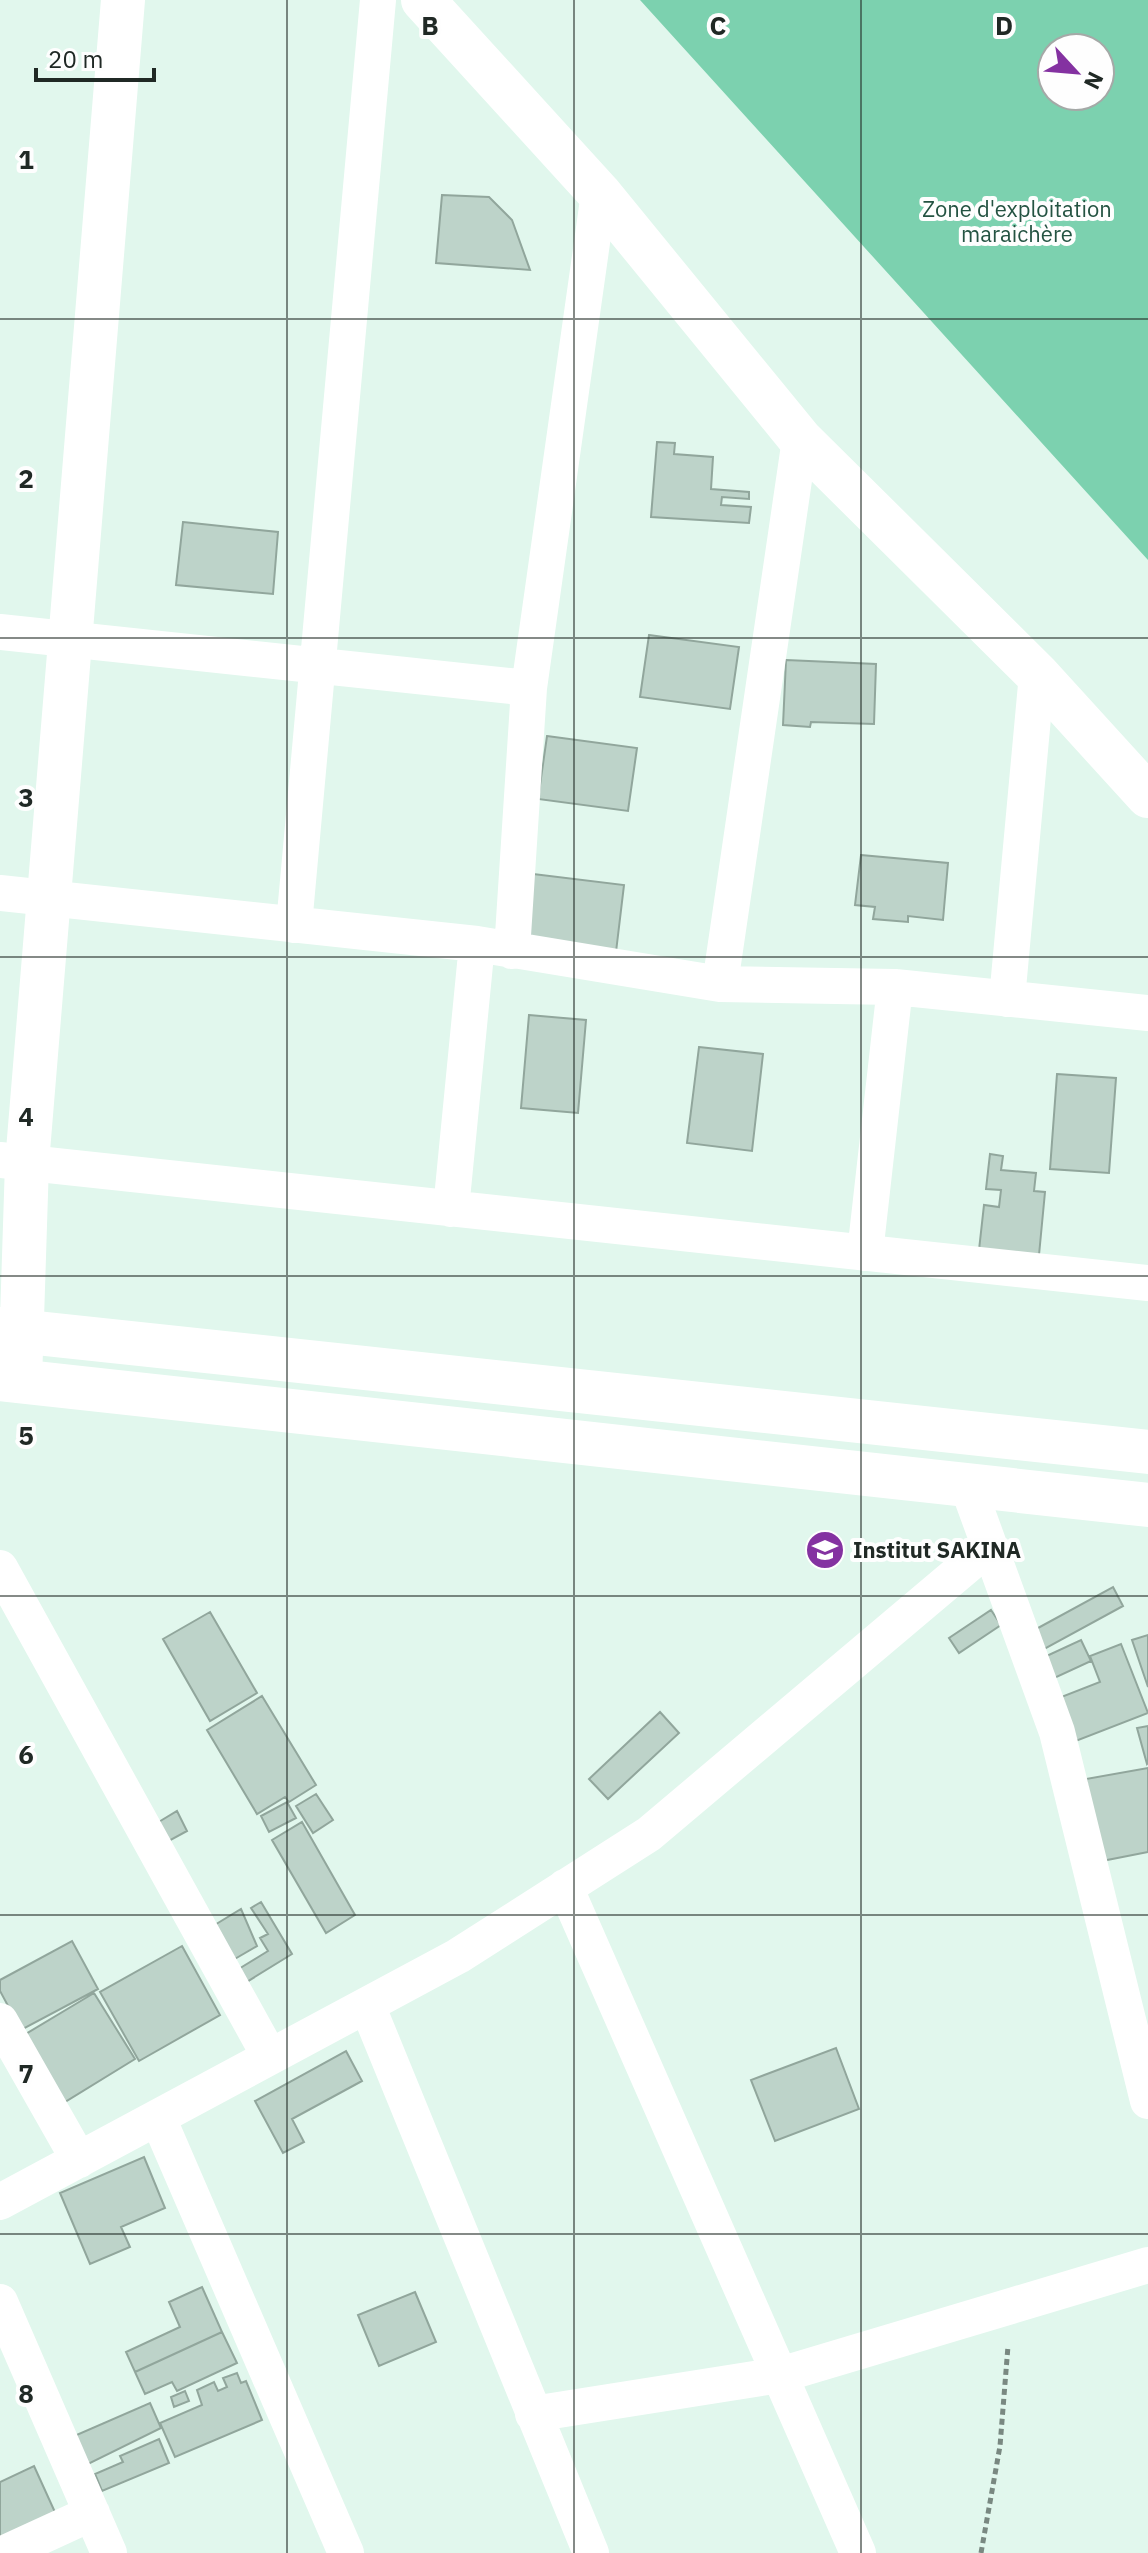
<svg xmlns="http://www.w3.org/2000/svg" width="1148" height="2553" font-family="'IBM Plex Sans',sans-serif">
<rect width="100%" height="100%" fill="#e1f7ed"/>
<!-- green -->
<path fill="#7cd1af" fill-rule="evenodd" d="M 640,0 L 1148,0 L 1148,560 ZM 1052,48 L 1100,48 L 1100,96 L 1052,96 Z"/>
<!-- building -->
<path fill="#bdd3c9" stroke="#91a69c" stroke-width="2" d="M 442,195 L 489,197 L 512,220 L 530,270 L 436,263 Z
M 657,442 L 675,443 L 674,454 L 713,457 L 711,489 L 749,492 L 749,499 L 722,497 L 721,505 L 751,507 L 749,523 L 651,517 Z
M 183,522 L 278,532 L 273,594 L 176,585 Z
M 649,635 L 739,647 L 730,709 L 640,697 Z
M 786,660 L 876,664 L 874,724 L 811,722 L 810,727 L 783,725 Z
M 547,736 L 637,748 L 628,811 L 538,799 Z
M 861,855 L 948,863 L 943,920 L 908,916 L 908,922 L 873,919 L 875,907 L 855,905 Z
M 525,873 L 624,885 L 616,952 L 517,940 Z
M 529,1015 L 586,1020 L 578,1113 L 521,1108 Z
M 699,1047 L 763,1054 L 752,1151 L 687,1143 Z
M 1057,1074 L 1116,1078 L 1109,1173 L 1050,1169 Z
M 990,1154 L 1003,1156 L 1001,1170 L 1036,1173 L 1034,1191 L 1045,1192 L 1039,1255 L 979,1250 L 984,1205 L 999,1207 L 1001,1190 L 986,1189 Z
M 1113,1587 L 1123,1606 L 1037,1653 L 1027,1634 Z
M 991,1610 L 1001,1625 L 959,1653 L 949,1638 Z
M 210,1612 L 257,1693 L 210,1721 L 163,1639 Z
M 1148,1635 L 1148,1687 L 1132,1640 Z
M 1081,1640 L 1091,1661 L 1050,1680 L 1040,1659 Z
M 1121,1644 L 1148,1713 L 1068,1744 L 1051,1701 L 1100,1682 L 1090,1656 Z
M 262,1696 L 316,1785 L 289,1802 L 285,1797 L 257,1814 L 207,1730 Z
M 660,1712 L 679,1733 L 608,1799 L 589,1779 Z
M 1148,1726 L 1148,1763 L 1147,1764 L 1137,1728 Z
M 1148,1768 L 1148,1852 L 1102,1861 L 1086,1779 Z
M 316,1794 L 333,1820 L 313,1833 L 296,1806 Z
M 287,1802 L 296,1818 L 269,1832 L 261,1816 Z
M 177,1811 L 187,1831 L 167,1842 L 157,1823 Z
M 302,1822 L 355,1915 L 326,1933 L 272,1840 Z
M 261,1902 L 292,1954 L 245,1983 L 237,1970 L 268,1951 L 260,1938 L 268,1934 L 251,1908 Z
M 241,1909 L 257,1946 L 233,1960 L 213,1926 Z
M 72,1941 L 98,1989 L 21,2030 L 0,1991 L 0,1980 Z
M 182,1946 L 220,2015 L 139,2061 L 100,1992 Z
M 94,1993 L 135,2059 L 60,2105 L 19,2038 Z
M 836,2048 L 859,2109 L 775,2141 L 751,2080 Z
M 346,2051 L 362,2081 L 292,2119 L 304,2142 L 283,2153 L 255,2101 Z
M 144,2157 L 165,2208 L 121,2227 L 130,2247 L 90,2264 L 60,2193 Z
M 202,2287 L 222,2332 L 135,2372 L 126,2352 L 180,2327 L 169,2302 Z
M 415,2292 L 436,2342 L 379,2366 L 358,2315 Z
M 222,2332 L 237,2363 L 177,2391 L 172,2382 L 145,2394 L 135,2372 Z
M 237,2373 L 241,2383 L 246,2381 L 262,2420 L 175,2457 L 160,2423 L 202,2405 L 197,2390 L 214,2382 L 218,2391 L 227,2387 L 223,2378 Z
M 185,2391 L 189,2401 L 174,2407 L 171,2397 Z
M 150,2403 L 161,2428 L 78,2469 L 65,2440 Z
M 159,2439 L 169,2463 L 102,2491 L 95,2474 L 123,2462 L 120,2456 Z
M 34,2466 L 59,2521 L 0,2548 L 0,2482 Z"/>
<g fill="none" stroke-linecap="round" stroke-linejoin="round">
<!-- path -->
<path stroke="#798881" stroke-width="5" stroke-dasharray="6 4" stroke-linecap="butt" d="M 981,2553 L 1000,2446 L 1008,2346"/>
<!-- street -->
<path stroke="#fff" stroke-width="36" d="M 0,632 L 529,688
M 0,893 L 477,944 L 720,984 L 895,987 L 1148,1013
M 294,925 L 378,0
M 512,951 L 529,688 L 599,193
M 720,984 L 800,439
M 1007,999 L 1037,674
M 0,1160 L 1148,1283
M 451,1209 L 477,944
M 865,1253 L 895,987
M 968,1487 L 1057,1732 L 1148,2101
M 0,1568 L 270,2057
M 565,1887 L 858,2553
M 367,2005 L 591,2553
M 0,2021 L 79,2160
M 158,2118 L 346,2553
M 0,2202 L 458,1956 L 649,1834 L 989,1547
M 0,2302 L 109,2553
M 533,2414 L 780,2375 L 1148,2265
M 5,2553 L 92,2513"/>
<!-- secondary -->
<path stroke="#fff" stroke-width="44" d="M 20,1381 L 27,1163 L 123,0"/>
<!-- primary -->
<path stroke="#fff" stroke-width="44" d="M 423,0 L 599,193 L 800,439 L 1037,674 L 1148,796
M 0,1329 L 1148,1452
M 0,1379 L 1148,1505"/>
</g>
<!-- grid -->
<path fill="none" stroke="#202925" stroke-width="2" stroke-opacity="0.55" d="M 287,0 L 287,2553M 574,0 L 574,2553M 861,0 L 861,2553M 0,319 L 1148,319M 0,638 L 1148,638M 0,957 L 1148,957M 0,1276 L 1148,1276M 0,1596 L 1148,1596M 0,1915 L 1148,1915M 0,2234 L 1148,2234"/>
<!-- icons -->
<defs>
<g id="school-disc" transform="scale(2)"><circle r="9.5" fill="#8432a1" stroke="#fefefe"/><path d="M0-5L7-2L0 1L-7-2ZM-4 1L0 2.5L4 1V4Q0 6-4 4Z" fill="#fff"/></g>
</defs>
<g fill-rule="evenodd">
<use href="#school-disc" x="825" y="1550"/>
</g>
<g text-anchor="middle" stroke-width="8" stroke-linejoin="round" paint-order="stroke">
<!-- park labels -->
<g font-size="22" fill="#245342" stroke="#fefefe">
<text x="1017" y="217">Zone d'exploitation<tspan x="1017" dy="25">maraichère</tspan></text>
</g>
<!-- poi labels -->
<g font-size="22" font-weight="bold" fill="#202925" stroke="#fefefe" text-anchor="start">
<text x="853" y="1558">Institut SAKINA</text>
</g>
</g>
<g font-size="26" text-anchor="middle" font-weight="bold" fill="#202925" stroke="#fefefe" stroke-width="8" stroke-linejoin="round" paint-order="stroke">
<text x="430" y="35">B</text>
<text x="718" y="35">C</text>
<text x="1004" y="35">D</text>
<text x="26" y="169">1</text>
<text x="26" y="488">2</text>
<text x="26" y="807">3</text>
<text x="26" y="1126">4</text>
<text x="26" y="1445">5</text>
<text x="26" y="1764">6</text>
<text x="26" y="2083">7</text>
<text x="26" y="2403">8</text>
</g>
<!-- north arrow -->
<g transform="translate(1076 72) rotate(116)"><circle r="38" fill="#fefefe" stroke="#a5a9a7" stroke-width="2"/>
<path d="M0-6L14 30L0 20L-14 30Z" fill="#8432a1"/>
<text y="-12" font-size="22" font-weight="bold" text-anchor="middle" fill="#202925">N</text>
</g>
<!-- scale -->
<path d="M36 68v12h118v-12" fill="none" stroke="#202925" stroke-width="4"/>
<text x="48" y="68" font-size="24" fill="#202925" stroke="#fefefe" stroke-width="6" paint-order="stroke">20 m</text>
</svg>
